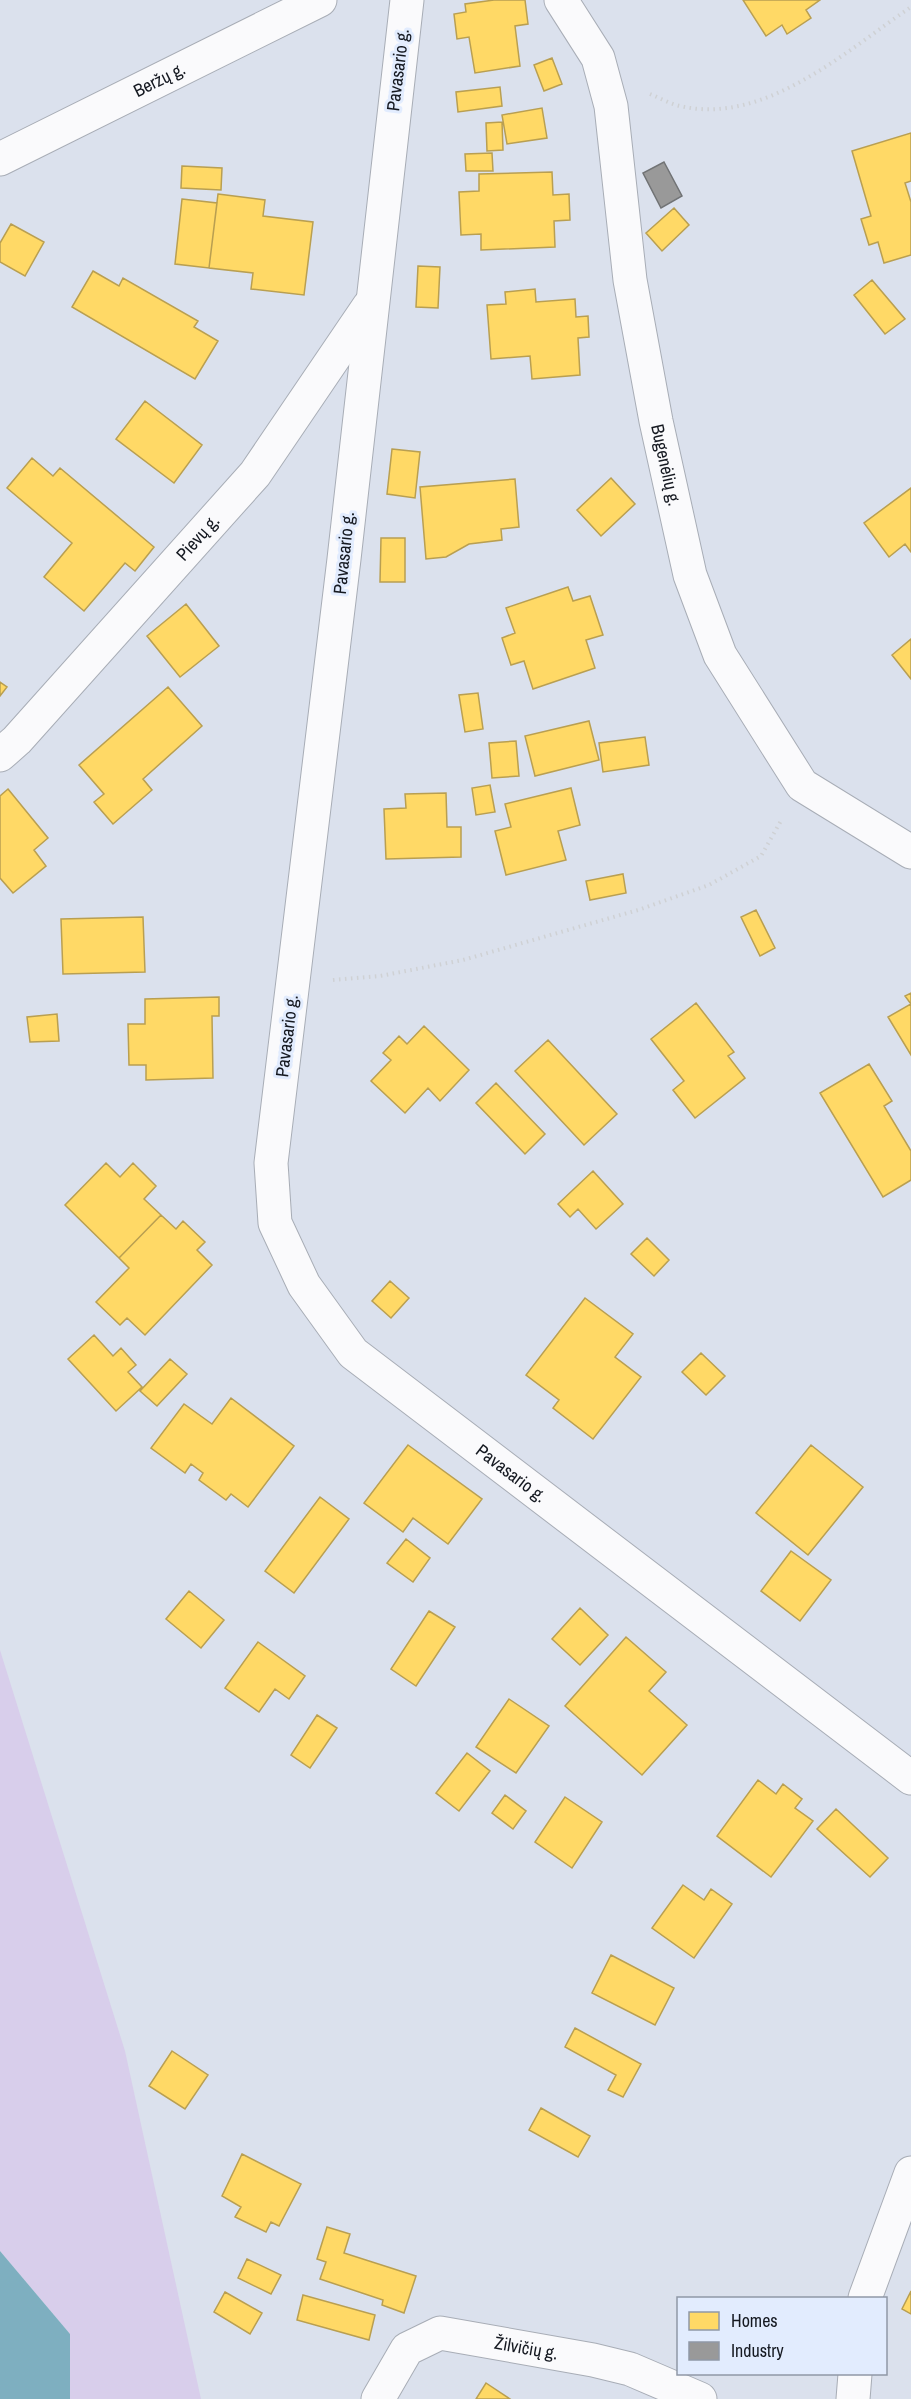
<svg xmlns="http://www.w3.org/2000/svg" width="911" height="2399" font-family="'Archivo Narrow',sans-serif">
<rect width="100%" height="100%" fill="#dbe1ed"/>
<!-- green -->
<path fill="#d8ceeb" d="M 0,1650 L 125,2051 L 201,2399 L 70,2399 L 70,2334 L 0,2251 Z"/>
<!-- water -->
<path fill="#7eafc0" d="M 0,2251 L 70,2334 L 70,2399 L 0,2399 Z"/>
<!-- homes -->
<path fill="#ffd966" stroke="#b99f51" stroke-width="1.5" d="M 494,0 L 525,0 L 528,24 L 515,26 L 520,66 L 475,73 L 469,37 L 457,39 L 454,14 L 466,12 L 465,4 Z
M 743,0 L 820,0 L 806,10 L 811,18 L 787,34 L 782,25 L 766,36 Z
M 552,58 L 562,84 L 544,91 L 534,65 Z
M 500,87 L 502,106 L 458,112 L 456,92 Z
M 542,108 L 547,138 L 507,144 L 502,115 Z
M 502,122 L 503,150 L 487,151 L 486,123 Z
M 911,133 L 911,181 L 905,183 L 911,202 L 911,255 L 884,263 L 878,242 L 869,245 L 861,219 L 871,216 L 852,151 Z
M 492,153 L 493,171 L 466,171 L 465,154 Z
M 182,166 L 222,168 L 221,190 L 181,188 Z
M 552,172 L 553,195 L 569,194 L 570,220 L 554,221 L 555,247 L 481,250 L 481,234 L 461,235 L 459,192 L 479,191 L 479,174 Z
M 218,194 L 265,200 L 263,216 L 313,222 L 304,295 L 251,289 L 253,273 L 209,268 Z
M 182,199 L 217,203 L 209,268 L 175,264 Z
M 674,208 L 689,225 L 662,251 L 646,233 Z
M 11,224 L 44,242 L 25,276 L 0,262 L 0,243 Z
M 418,266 L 440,267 L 438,308 L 416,307 Z
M 93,271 L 119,286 L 123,278 L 198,321 L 194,327 L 218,341 L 195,379 L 72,307 Z
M 872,280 L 905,319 L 885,334 L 854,295 Z
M 535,289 L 536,302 L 575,299 L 576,317 L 588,316 L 589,337 L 578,338 L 580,375 L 532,379 L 530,356 L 491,359 L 487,305 L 506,304 L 505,292 Z
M 145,401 L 202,445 L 174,483 L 116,439 Z
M 392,449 L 420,452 L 415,498 L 387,494 Z
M 32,458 L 53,476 L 60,468 L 154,547 L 135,571 L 125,563 L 84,611 L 44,577 L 72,543 L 7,488 Z
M 611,478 L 635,504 L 601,536 L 577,510 Z
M 515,479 L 519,527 L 501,529 L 502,540 L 469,544 L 446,557 L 426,559 L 420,487 Z
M 911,488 L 911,552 L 905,544 L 889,557 L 864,523 Z
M 381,538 L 405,538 L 405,582 L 380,582 Z
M 568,587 L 573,601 L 590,596 L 603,635 L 586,640 L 595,668 L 533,689 L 524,661 L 511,665 L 502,638 L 515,633 L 506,608 Z
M 186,604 L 219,646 L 180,677 L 147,636 Z
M 911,639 L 911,679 L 892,655 Z
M 0,682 L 7,687 L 0,696 Z
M 168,687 L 202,726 L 143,779 L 152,790 L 113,824 L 94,802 L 104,794 L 79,765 Z
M 478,693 L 483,729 L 465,732 L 459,695 Z
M 589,721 L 599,760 L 535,776 L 525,736 Z
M 645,737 L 649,765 L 603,772 L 599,743 Z
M 516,741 L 519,776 L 492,778 L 489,743 Z
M 490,785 L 495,812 L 476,815 L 472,788 Z
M 571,788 L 580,825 L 558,831 L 566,860 L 506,875 L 495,831 L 511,827 L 505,804 Z
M 8,789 L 48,838 L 34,850 L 46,866 L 13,893 L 0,878 L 0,796 Z
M 446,793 L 447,827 L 461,827 L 461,857 L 386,859 L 384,809 L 406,808 L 405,794 Z
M 623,874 L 626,893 L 590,900 L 586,881 Z
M 756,910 L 775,948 L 760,956 L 741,917 Z
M 143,917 L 145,972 L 63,974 L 61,919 Z
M 911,993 L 911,1055 L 888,1017 L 911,1004 L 905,996 Z
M 219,997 L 219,1016 L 212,1016 L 213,1078 L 146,1080 L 146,1065 L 129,1065 L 128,1024 L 145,1024 L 145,999 Z
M 696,1003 L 734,1052 L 728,1056 L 745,1078 L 695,1118 L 673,1090 L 684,1081 L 651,1039 Z
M 57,1014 L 59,1041 L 30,1042 L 27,1017 Z
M 424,1026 L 469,1070 L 440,1101 L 428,1088 L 405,1113 L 371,1081 L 391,1060 L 383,1053 L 399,1036 L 407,1044 Z
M 548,1040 L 617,1114 L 584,1145 L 515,1071 Z
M 869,1064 L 892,1101 L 884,1106 L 911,1151 L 911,1180 L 883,1197 L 820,1093 Z
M 496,1083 L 545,1134 L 525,1154 L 476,1103 Z
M 106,1163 L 120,1177 L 133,1163 L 156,1186 L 144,1199 L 161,1215 L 119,1258 L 65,1205 Z
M 593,1171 L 623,1204 L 596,1229 L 578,1209 L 570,1217 L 558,1204 Z
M 161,1215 L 176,1229 L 183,1221 L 205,1242 L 197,1250 L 212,1265 L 145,1335 L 127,1318 L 120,1325 L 96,1302 L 129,1268 L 119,1258 Z
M 647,1238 L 669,1260 L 654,1276 L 631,1254 Z
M 390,1281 L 409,1298 L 391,1318 L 372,1301 Z
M 585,1298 L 633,1334 L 615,1357 L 641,1377 L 593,1439 L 553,1408 L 559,1400 L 526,1375 Z
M 94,1335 L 113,1356 L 121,1348 L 136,1365 L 128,1372 L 142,1387 L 116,1411 L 68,1359 Z
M 701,1353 L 725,1376 L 706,1395 L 682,1372 Z
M 170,1359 L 187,1374 L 157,1406 L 140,1391 Z
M 231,1398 L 294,1446 L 248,1507 L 231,1494 L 226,1500 L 199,1480 L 203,1473 L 191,1464 L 185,1473 L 151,1448 L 184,1404 L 212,1424 Z
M 408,1445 L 482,1499 L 448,1544 L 413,1518 L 403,1532 L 364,1503 Z
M 811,1445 L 863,1487 L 808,1555 L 756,1513 Z
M 320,1497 L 349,1519 L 294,1593 L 265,1571 Z
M 406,1539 L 430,1558 L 413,1582 L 387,1563 Z
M 791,1551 L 831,1580 L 800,1621 L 761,1591 Z
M 189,1591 L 224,1620 L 201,1648 L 166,1619 Z
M 580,1608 L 608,1635 L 580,1665 L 552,1639 Z
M 429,1611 L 455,1627 L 416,1686 L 391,1669 Z
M 626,1637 L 666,1672 L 649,1691 L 687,1725 L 642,1775 L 565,1706 Z
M 258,1642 L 305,1676 L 289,1699 L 275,1689 L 259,1712 L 225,1688 Z
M 509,1699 L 549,1726 L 516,1773 L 476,1747 Z
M 317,1715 L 337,1728 L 310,1768 L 291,1755 Z
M 467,1753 L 490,1771 L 459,1811 L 436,1793 Z
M 758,1780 L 776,1794 L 783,1784 L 802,1799 L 795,1808 L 813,1821 L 771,1877 L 717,1836 Z
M 505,1795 L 526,1811 L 513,1829 L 492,1813 Z
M 565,1797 L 602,1822 L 572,1868 L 535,1842 Z
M 836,1809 L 888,1858 L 870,1877 L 817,1829 Z
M 683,1885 L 704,1900 L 711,1889 L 732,1904 L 694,1958 L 652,1928 Z
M 611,1955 L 674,1988 L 655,2025 L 592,1993 Z
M 575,2028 L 641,2064 L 623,2097 L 608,2090 L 616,2075 L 565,2047 Z
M 172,2051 L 208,2075 L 185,2109 L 149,2086 Z
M 541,2108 L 590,2136 L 578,2157 L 529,2130 Z
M 242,2154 L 301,2184 L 279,2226 L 271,2222 L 266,2232 L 235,2217 L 241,2207 L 222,2196 Z
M 327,2227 L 350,2234 L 344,2253 L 416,2276 L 404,2313 L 382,2305 L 383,2300 L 320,2279 L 326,2262 L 317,2259 Z
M 247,2259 L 281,2275 L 271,2294 L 238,2278 Z
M 911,2291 L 911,2314 L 902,2309 Z
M 225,2292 L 262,2313 L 250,2334 L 214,2312 Z
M 303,2295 L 375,2315 L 369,2340 L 297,2320 Z
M 486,2383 L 510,2399 L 476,2399 Z"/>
<!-- industry -->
<path fill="#999" stroke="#717375" stroke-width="1.5" d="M 664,162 L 682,196 L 661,208 L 643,173 Z"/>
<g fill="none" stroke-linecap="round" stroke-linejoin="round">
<!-- minor casing -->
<g stroke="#a8adb6" stroke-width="35">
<g id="minor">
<path id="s1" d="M 407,0 L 344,559 L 271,1163 L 275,1223 L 304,1285 L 353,1353 L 911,1778"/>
<path id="s2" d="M 561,0 L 598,58 L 611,106 L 630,280 L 656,421 L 690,575 L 720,655 L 802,785 L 911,852"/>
<path id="s3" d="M 0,159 L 320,0"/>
<path id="s4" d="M 0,755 L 17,740 L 255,474 L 369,306"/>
<path d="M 865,2298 L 911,2173"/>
<path id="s5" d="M 378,2399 L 407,2349 L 440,2333 L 593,2360 L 630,2369 L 700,2399"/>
<path d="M 853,2399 L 855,2374"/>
</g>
</g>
<!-- path -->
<path stroke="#cfd1d4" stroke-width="4" stroke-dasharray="1.5 4.5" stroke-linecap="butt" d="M 650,94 C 660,98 670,104 680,106 C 764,126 846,51 911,7
M 333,980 L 380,976 L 463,960 L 638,910 L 709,885 L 761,856 L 782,819"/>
<!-- minor -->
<use href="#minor" stroke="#fafafc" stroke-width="33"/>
</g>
<g text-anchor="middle" stroke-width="6" stroke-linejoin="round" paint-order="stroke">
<!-- street labels -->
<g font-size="18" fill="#151921" stroke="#e2ecfe">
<text transform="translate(398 70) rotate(-83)" y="6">Pavasario g.</text>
<text dy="6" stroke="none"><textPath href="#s3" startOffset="178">Beržų g.</textPath></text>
<text dy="6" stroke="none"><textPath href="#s2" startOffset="482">Bugenėlių g.</textPath></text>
<text dy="6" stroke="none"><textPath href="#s4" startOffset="294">Pievų g.</textPath></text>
<text transform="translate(344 553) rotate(-84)" y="6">Pavasario g.</text>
<text transform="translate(287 1036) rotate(-83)" y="6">Pavasario g.</text>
<text dy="6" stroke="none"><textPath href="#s1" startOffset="1582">Pavasario g.</textPath></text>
<text dy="6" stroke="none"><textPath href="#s5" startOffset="182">Žilvičių g.</textPath></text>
</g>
</g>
<!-- legend -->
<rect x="677" y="2297" width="210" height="78" fill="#e2ecfe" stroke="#9098a6" stroke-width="1.5"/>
<rect x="689" y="2312" width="30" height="18" fill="#ffd966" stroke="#9098a6" stroke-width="1.5"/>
<text x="731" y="2327" font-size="18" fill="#151921">Homes</text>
<rect x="689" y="2342" width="30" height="18" fill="#999999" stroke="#9098a6" stroke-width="1.5"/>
<text x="731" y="2357" font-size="18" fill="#151921">Industry</text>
</svg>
